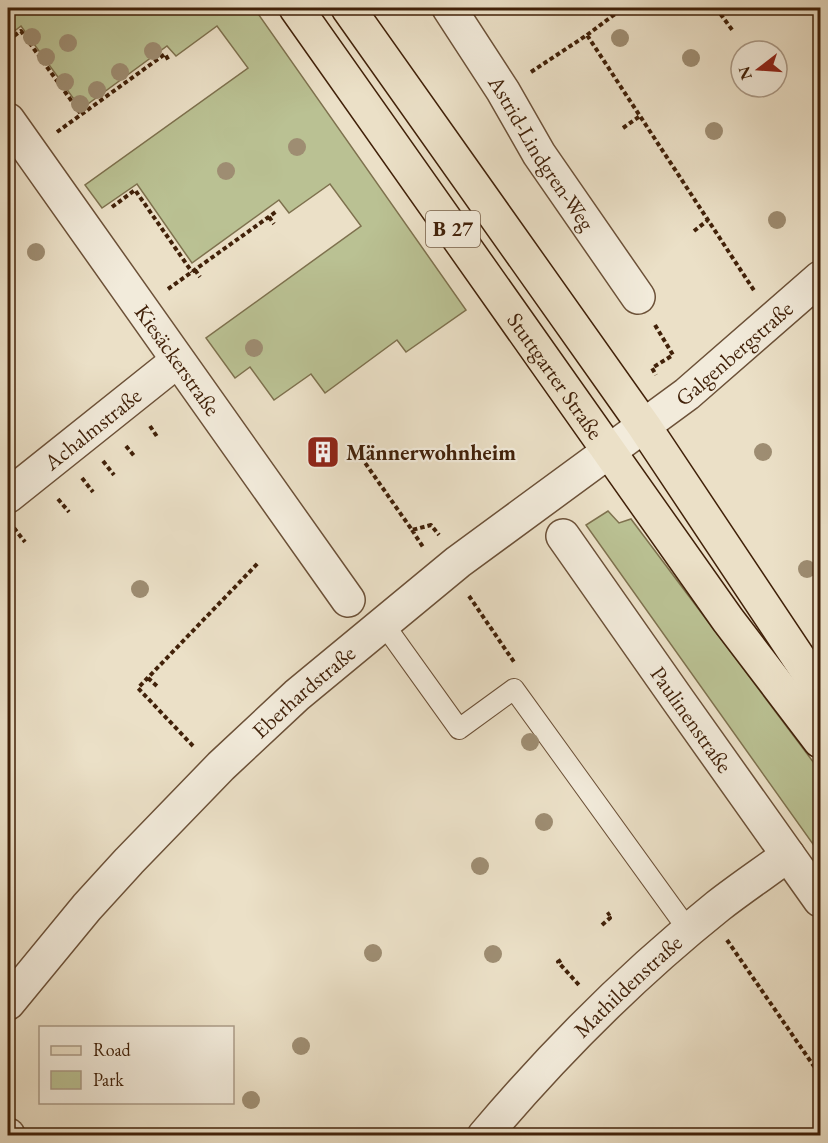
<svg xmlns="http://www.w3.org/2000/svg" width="828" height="1143" font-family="'EB Garamond',serif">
<rect width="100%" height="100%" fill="#ebe0c7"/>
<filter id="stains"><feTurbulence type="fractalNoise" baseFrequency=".00333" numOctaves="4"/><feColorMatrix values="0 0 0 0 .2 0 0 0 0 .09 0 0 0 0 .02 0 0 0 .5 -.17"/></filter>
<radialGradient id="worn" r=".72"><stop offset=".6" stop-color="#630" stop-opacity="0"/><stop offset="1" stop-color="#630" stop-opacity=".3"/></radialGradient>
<!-- green -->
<path fill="#bac193" stroke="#7e714e" stroke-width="1.5" d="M 8,8 L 254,8 L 466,310 L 406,352 L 397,340 L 325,393 L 311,374 L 274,400 L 250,367 L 235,378 L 206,338 L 361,226 L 330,184 L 289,213 L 279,200 L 192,263 L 137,184 L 102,208 L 85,185 L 248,68 L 217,26 L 176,56 L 167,46 L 81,109 L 21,26 L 8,36 Z
M 608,511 L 619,523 L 631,519 L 820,771 L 820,854 L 586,525 Z"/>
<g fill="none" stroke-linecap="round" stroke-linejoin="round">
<!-- service casing -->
<g stroke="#6c5138" stroke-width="22">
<path id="service" d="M 383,623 L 459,729 L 514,689 L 689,931"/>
</g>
<!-- minor casing -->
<g stroke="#6c5138" stroke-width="36">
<g id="minor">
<path id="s1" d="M 449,8 L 503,91 L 539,154 L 638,297"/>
<path id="s2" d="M 8,120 L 348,600"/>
<path id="s3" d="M 8,496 L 177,361"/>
<path id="s4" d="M 563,536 L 678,700 L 820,900"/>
<path id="s5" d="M 8,1003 L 87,907 L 129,861 L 221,766 L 297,695 L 458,562 L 687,394 L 820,278"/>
<path d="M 8,1135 L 8,1136"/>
<path id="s6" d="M 484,1136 C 555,1052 633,974 718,906 C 741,888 765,872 788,855"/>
</g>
</g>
<!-- primary casing -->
<g stroke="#412109" stroke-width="36">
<g id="primary">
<path id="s7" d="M 296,8 L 728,620 L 820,741"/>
<path d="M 348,8 L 644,426 L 820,690"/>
</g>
</g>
<!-- path -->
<path stroke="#412109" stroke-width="4" stroke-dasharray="4.5 3" stroke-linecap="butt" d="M 716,8 L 733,31
M 587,35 L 623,8
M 8,40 L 21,31 L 81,114
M 531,72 L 587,35 L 755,292
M 623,128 L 640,116
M 57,132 L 165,54 L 169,61
M 112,207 L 135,190 L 192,272
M 269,217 L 274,224
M 694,231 L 708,220
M 195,270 L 200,277
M 168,289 L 277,211
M 655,325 L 673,355 L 652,368 L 656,375
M 150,426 L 158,438
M 126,446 L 135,457
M 361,457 L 412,530 L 431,525 L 439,535
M 103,461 L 114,475
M 82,478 L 93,492
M 58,499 L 69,512
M 14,528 L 25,542
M 412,530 L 423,547
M 469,596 L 514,662
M 148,678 L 159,688
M 193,746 L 138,688 L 259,562
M 602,925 L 610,918 L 607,915 L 610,913
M 727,940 L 820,1075
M 561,960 L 558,962 L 579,985"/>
<!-- service -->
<use href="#service" stroke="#f2ebdb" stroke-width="20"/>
<!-- minor -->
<use href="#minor" stroke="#f2ebdb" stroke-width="33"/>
<!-- primary -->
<use href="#primary" stroke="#ebe0c7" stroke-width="33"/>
</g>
<!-- trees -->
<g fill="#9e8d72">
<circle cx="32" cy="37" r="9"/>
<circle cx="620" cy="38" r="9"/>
<circle cx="68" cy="43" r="9"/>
<circle cx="153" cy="51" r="9"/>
<circle cx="46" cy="57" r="9"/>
<circle cx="691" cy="58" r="9"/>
<circle cx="120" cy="72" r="9"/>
<circle cx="65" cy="82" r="9"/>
<circle cx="97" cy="90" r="9"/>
<circle cx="80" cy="104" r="9"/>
<circle cx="714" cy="131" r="9"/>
<circle cx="297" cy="147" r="9"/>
<circle cx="226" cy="171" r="9"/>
<circle cx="777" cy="220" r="9"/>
<circle cx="36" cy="252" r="9"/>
<circle cx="254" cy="348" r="9"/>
<circle cx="763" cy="452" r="9"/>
<circle cx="807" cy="569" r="9"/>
<circle cx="140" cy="589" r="9"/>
<circle cx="530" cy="742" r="9"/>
<circle cx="544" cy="822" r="9"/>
<circle cx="480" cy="866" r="9"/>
<circle cx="373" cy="953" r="9"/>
<circle cx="493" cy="954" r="9"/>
<circle cx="301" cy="1046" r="9"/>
<circle cx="251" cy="1100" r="9"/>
</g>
<!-- icons -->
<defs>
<g id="building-square" transform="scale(1.725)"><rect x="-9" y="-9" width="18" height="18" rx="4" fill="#8f2418" stroke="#f2ebdb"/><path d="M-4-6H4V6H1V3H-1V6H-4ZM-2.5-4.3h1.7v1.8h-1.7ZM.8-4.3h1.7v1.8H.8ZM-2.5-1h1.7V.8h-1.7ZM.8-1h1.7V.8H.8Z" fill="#fff"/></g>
</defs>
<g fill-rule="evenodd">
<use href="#building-square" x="323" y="452"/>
</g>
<g text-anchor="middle" stroke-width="4.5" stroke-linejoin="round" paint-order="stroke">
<!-- shield labels -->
<rect fill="#f2ebdb" stroke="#765e48" stroke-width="1.5" x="426" y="211" width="54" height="36" rx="4.5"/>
<g font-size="21" font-weight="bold" fill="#412109">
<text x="453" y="236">B 27</text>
</g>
<!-- street labels -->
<g font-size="22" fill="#412109" stroke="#f2ebdb">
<text dy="8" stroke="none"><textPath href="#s1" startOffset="172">Astrid-Lindgren-Weg</textPath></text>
<text dy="8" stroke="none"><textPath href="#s5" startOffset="978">Galgenbergstraße</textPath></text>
<text dy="8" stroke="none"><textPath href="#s2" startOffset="294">Kiesäckerstraße</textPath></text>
<text dy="8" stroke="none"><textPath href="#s7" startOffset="450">Stuttgarter Straße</textPath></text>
<text dy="8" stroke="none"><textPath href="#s3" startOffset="108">Achalmstraße</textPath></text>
<text dy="8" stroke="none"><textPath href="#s5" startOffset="430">Eberhardstraße</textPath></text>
<text dy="8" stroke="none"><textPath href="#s4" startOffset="224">Paulinenstraße</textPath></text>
<text dy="8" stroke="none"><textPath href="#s6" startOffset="208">Mathildenstraße</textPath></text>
</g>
<!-- poi labels -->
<g font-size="22" font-weight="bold" fill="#412109" stroke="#f2ebdb" text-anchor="start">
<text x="346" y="460">Männerwohnheim</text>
</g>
</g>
<!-- margin -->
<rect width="828" height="1143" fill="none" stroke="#ebe0c7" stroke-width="30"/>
<rect x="9" y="9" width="810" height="1125" fill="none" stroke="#412109" stroke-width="3"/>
<rect x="15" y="15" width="798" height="1113" fill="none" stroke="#412109" stroke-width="1.5"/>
<!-- legend -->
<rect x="39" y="1026" width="195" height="78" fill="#f2ebdb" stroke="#ab9a87" stroke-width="1.5"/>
<rect x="51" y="1046" width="30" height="9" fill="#ebe0c7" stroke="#ab9a87" stroke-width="1.5"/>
<text x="93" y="1056" font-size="18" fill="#412109">Road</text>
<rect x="51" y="1071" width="30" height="18" fill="#bac193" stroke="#ab9a87" stroke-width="1.5"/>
<text x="93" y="1086" font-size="18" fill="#412109">Park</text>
<!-- north arrow -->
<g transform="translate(759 69) rotate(253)"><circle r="28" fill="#f2ebdb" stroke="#ab9a87" stroke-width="1.5"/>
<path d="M0-4.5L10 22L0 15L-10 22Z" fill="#8f2418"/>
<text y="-9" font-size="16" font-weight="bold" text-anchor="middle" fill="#412109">N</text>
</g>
<rect width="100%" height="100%" filter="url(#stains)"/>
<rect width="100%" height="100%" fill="url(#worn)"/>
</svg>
